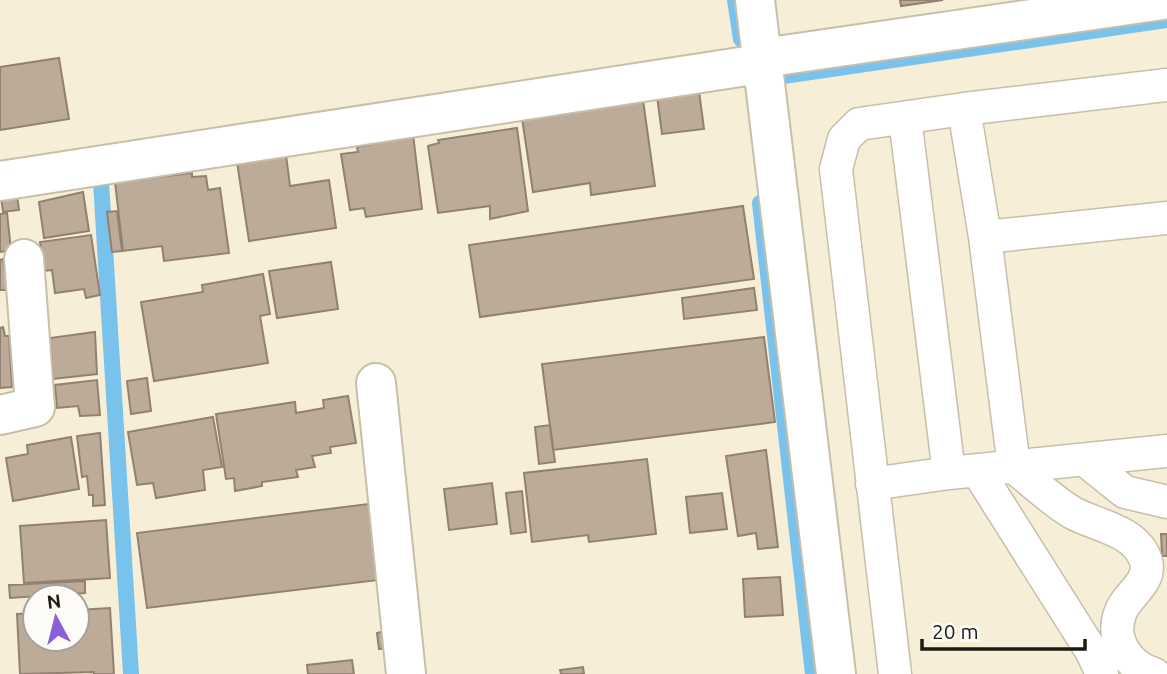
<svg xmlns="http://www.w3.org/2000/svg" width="1167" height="674" font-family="Ubuntu,sans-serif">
<rect width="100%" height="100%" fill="#f7eed7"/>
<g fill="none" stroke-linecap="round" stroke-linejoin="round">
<!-- stream -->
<path stroke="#78c2ec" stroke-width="16" d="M 735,0 L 741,39
M 763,79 L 1167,20
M 101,182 L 131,674
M 760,203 L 813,674"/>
</g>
<!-- building -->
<path fill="#bdab9a" stroke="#928171" stroke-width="2" d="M 900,0 L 943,0 L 901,6 Z
M 59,58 L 69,119 L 0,130 L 0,67 Z
M 699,91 L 704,129 L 662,134 L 657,96 Z
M 643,100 L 655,186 L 591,195 L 590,183 L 533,192 L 522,118 Z
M 517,128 L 528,211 L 490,219 L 490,206 L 438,213 L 428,146 L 439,143 L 438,140 Z
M 413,134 L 422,209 L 366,217 L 364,208 L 350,210 L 341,154 L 358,152 L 357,147 L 382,142 L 382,138 Z
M 286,155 L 290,186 L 329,180 L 336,228 L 249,241 L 237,162 Z
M 192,173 L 192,177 L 206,176 L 208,190 L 220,188 L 229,253 L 164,261 L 162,246 L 123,251 L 115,182 Z
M 83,192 L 89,231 L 44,238 L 39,202 Z
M 17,195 L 19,210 L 3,212 L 1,197 Z
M 743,206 L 754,279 L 480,317 L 469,245 Z
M 117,211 L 122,251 L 112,252 L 107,212 Z
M 7,213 L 11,250 L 0,252 L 0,214 Z
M 91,235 L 100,295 L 86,298 L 84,289 L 55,293 L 52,270 L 44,271 L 40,242 Z
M 3,259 L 8,290 L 0,290 L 0,260 Z
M 331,262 L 338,309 L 277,318 L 269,271 Z
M 263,274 L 270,314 L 260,316 L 268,363 L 154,381 L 141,302 L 203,292 L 202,285 Z
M 754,288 L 757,310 L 684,319 L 682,298 Z
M 3,327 L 5,336 L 9,336 L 12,387 L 0,388 L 0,328 Z
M 95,332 L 97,374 L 53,379 L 50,338 Z
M 764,337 L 775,422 L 553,450 L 542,364 Z
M 147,378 L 151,411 L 131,414 L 127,381 Z
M 97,380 L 100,415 L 80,416 L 78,406 L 57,408 L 55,385 Z
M 348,396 L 356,443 L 330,447 L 331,453 L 312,456 L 315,467 L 296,470 L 298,477 L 262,482 L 262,486 L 235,491 L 234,478 L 226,479 L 216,414 L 295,402 L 296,413 L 324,408 L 323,400 Z
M 213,417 L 222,467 L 203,470 L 205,490 L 156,498 L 153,483 L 137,485 L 128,432 Z
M 550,425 L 555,462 L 539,464 L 535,427 Z
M 100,433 L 105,505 L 93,506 L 93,495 L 89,495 L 87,476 L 82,477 L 77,436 Z
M 71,437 L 79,489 L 13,501 L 6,458 L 28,454 L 27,445 Z
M 766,450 L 778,547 L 758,549 L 756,533 L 738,536 L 726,456 Z
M 647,459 L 656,534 L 589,542 L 588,535 L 532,542 L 524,473 Z
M 492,483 L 497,524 L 449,530 L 444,489 Z
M 522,491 L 526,532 L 511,534 L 506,493 Z
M 722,493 L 727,529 L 690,533 L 686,497 Z
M 376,503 L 387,579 L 147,608 L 137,533 Z
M 106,520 L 110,578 L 24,583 L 20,526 Z
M 1161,534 L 1167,534 L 1167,556 L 1162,556 Z
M 780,577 L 783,615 L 745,617 L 743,579 Z
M 85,581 L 85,593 L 10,598 L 9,585 Z
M 110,608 L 114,674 L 94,674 L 94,672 L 20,674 L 17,614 L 35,613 L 35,639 L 77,639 L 77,610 Z
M 389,630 L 391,647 L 379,649 L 377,633 Z
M 352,660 L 354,674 L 308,674 L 307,665 Z
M 583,667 L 584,674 L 561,674 L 560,670 Z"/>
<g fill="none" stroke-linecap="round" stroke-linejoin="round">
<!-- service casing -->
<g stroke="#c7bfa9" stroke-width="35">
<path id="service" d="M 964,109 L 985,237 L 1014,467 C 1032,481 1052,501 1073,513 C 1097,526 1136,530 1146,561 C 1152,582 1127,595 1121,611 C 1109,639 1128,666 1154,674
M 905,118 L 949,473
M 985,237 L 1167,218
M 1085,460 L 1125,492 L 1167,502
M 977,470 L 1092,652 L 1102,674
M 872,484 L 949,473 L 1167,451
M 895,674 L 836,169 L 844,139 L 859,124 L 964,109 L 1167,85"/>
</g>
<!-- minor casing -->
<g stroke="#c7bfa9" stroke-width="42">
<path id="minor" d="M 755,0 L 836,674
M 0,181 L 753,65 L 770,57 L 1163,0
M 376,383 L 406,674
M 0,415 L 35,407 L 24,259"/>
</g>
<!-- service -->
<use href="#service" stroke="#fff" stroke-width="32"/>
<!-- minor -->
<use href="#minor" stroke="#fff" stroke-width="38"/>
</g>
<!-- north arrow -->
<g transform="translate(56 618) rotate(353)"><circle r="33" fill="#fefcf7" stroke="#a4a29b" stroke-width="2"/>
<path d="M0-5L12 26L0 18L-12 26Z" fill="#8a5fda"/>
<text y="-10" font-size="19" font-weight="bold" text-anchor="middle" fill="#1d1a12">N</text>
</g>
<!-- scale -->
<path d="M922 639v10h163v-10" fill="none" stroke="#1d1a12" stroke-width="3.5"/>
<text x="932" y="639" font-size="21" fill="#1d1a12" stroke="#fefcf7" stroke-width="5" paint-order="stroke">20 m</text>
</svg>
